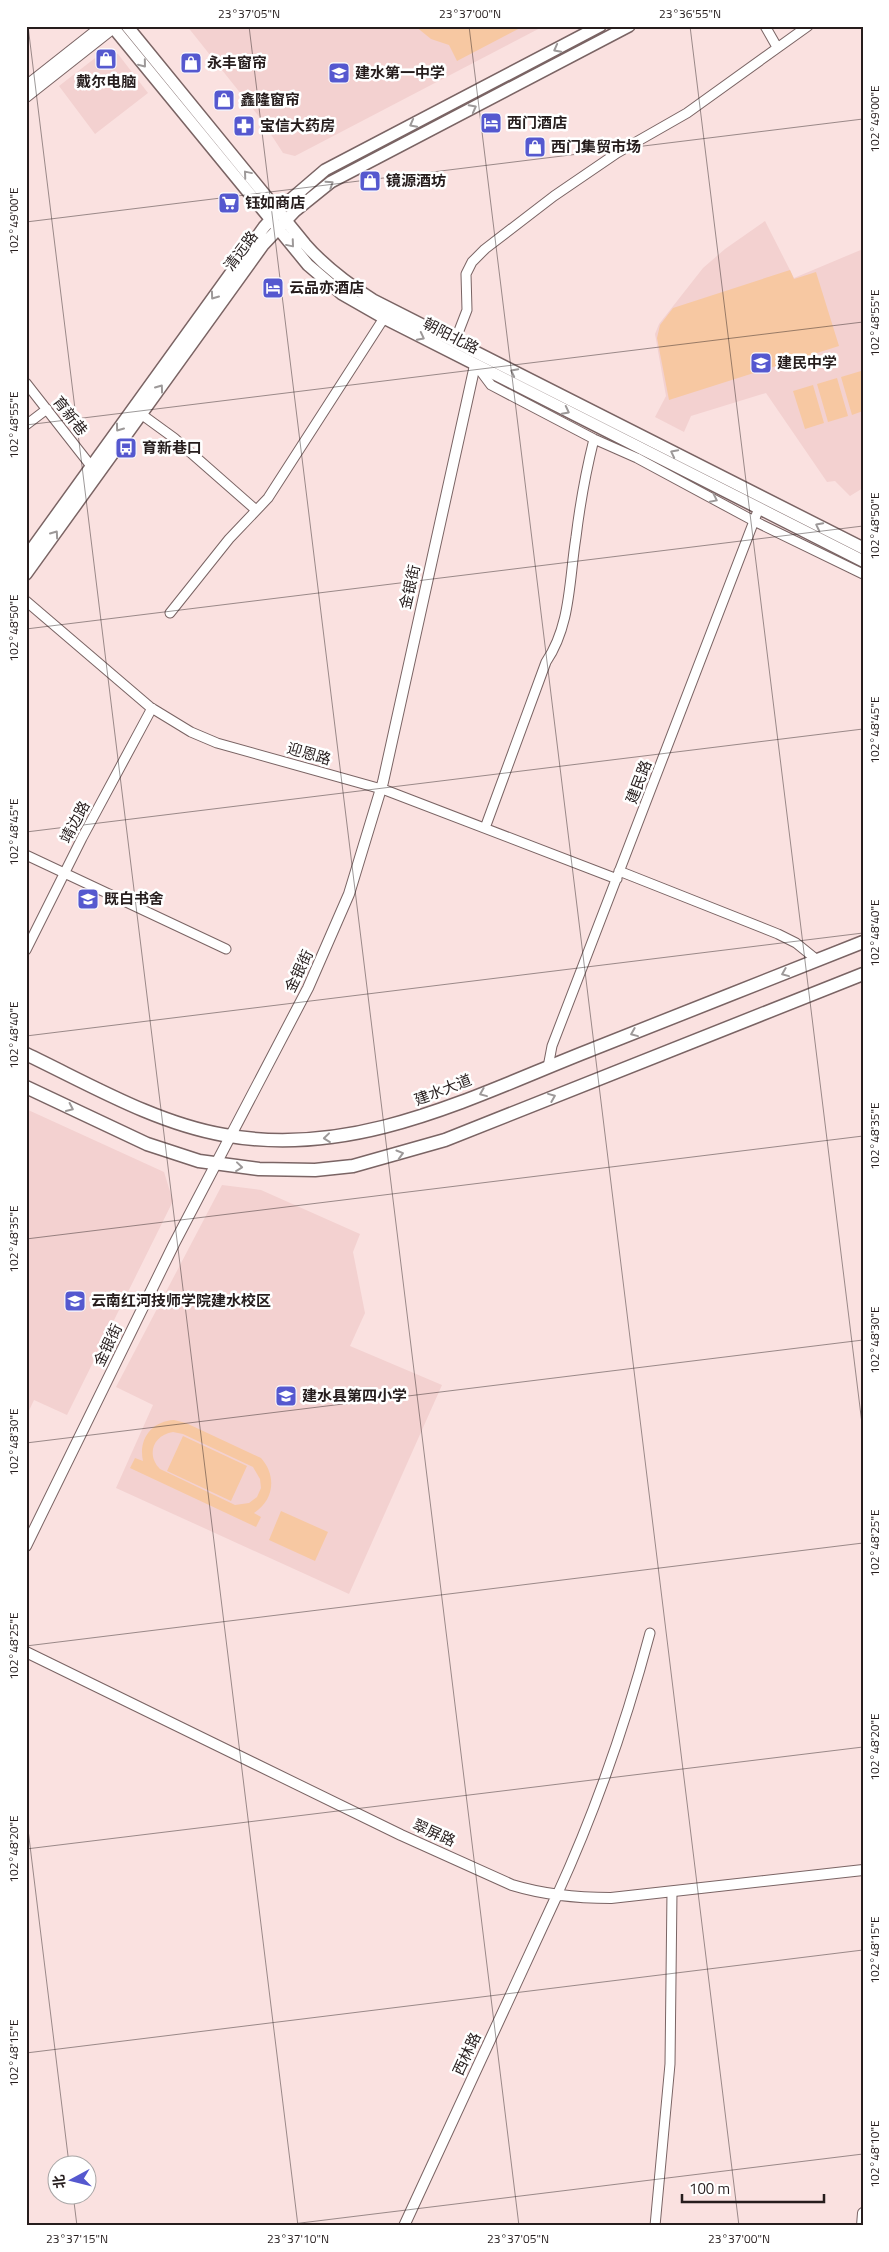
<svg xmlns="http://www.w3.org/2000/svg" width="889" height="2252" font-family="'Titillium Web','Noto Sans SC',sans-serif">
<rect width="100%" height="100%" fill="#fae1e0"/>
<!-- built -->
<path fill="#f3d1d0" d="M 187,26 L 544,26 L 295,156 L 283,153 L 261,119 Z
M 113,53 L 118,54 L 148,93 L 95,134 L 59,86 L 99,55 Z
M 765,221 L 794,278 L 863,249 L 863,488 L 850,496 L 835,481 L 827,482 L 766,393 L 691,416 L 684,432 L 655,417 L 666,396 L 655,334 L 659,324 L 703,268 L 725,249 Z
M 26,1109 L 164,1172 L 173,1201 L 67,1415 L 34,1400 L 26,1417 Z
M 222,1185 L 261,1190 L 360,1234 L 353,1252 L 365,1313 L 350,1346 L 442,1385 L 349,1594 L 116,1488 L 153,1405 L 116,1387 Z"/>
<!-- green -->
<path fill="#f7c8a2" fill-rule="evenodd" d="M 415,26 L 524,26 L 457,61 L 449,45 L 431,39 Z
M 790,270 L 794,279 L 816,272 L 839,346 L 669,400 L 657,338 L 660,325 L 673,308 Z
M 861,371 L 863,378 L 863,411 L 852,415 L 841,377 Z
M 837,378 L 848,416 L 828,422 L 817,384 Z
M 813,385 L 824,423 L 805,429 L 793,391 Z
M 174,1420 L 186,1423 L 261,1458 C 277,1476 274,1500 254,1513 L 261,1517 L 256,1527 L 130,1468 L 135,1458 L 143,1461 C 138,1439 152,1421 174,1420 ZM 173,1432 L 183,1434 L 253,1467 L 260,1479 L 261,1488 L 257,1497 L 249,1503 L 235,1505 L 160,1469 C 146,1455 153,1435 173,1432 Z
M 183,1436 L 247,1466 L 231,1501 L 167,1471 Z
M 281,1511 L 328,1532 L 315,1561 L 269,1540 Z"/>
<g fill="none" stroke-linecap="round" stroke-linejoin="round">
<!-- minor casing -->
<g stroke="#7a6464" stroke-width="11">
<path id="minor" d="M 765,26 L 777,47
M 455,341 L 467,310 L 466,274 L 472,262 L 485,249 L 554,196 L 617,153 L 687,113 L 808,26
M 476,365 L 491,385 L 594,439 L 637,458 L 754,521 L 863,574
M 26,383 L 91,466
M 141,414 L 174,438 L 256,510
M 26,425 L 47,409
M 26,601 L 150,707 L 191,732 L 217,743 L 385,790 L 617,879
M 170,613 L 229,539 L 268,498 L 384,318
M 485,828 L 546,662 C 571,625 569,580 576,537 C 580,504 586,471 594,439
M 26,855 L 226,949
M 619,871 L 778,934 L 796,943 L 817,960
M 26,950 L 82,838 L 152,708
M 548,1067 L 552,1046 L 759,508
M 557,1895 C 596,1810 626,1723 650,1633
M 655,2226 L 670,2064 L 672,1892"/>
</g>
<!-- tertiary casing -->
<g stroke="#7a6464" stroke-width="12">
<path id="tertiary" d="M 26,86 L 102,26
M 26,97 L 116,26
M 26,1546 L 174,1244 L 308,988 L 349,894 L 383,782 L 475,365
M 26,1652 L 401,1835 L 512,1885 C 545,1895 577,1898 611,1898 L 863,1870
M 404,2226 L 557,1895
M 862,2226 L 863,2213"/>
</g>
<!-- secondary casing -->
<g stroke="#7a6464" stroke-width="14">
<path id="secondary" d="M 112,26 L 308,265 L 342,294 L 384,318 L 863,561
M 127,26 L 305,244 C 325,267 348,284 373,300 L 863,548
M 26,557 L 264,227 L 283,206 L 325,170 L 600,26
M 26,574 L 263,245 L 295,211 L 331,182 L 629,26"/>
</g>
<!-- primary casing -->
<g stroke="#7a6464" stroke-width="15">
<path id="primary" d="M 26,1054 C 89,1084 155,1123 224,1135 C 356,1159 473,1096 593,1049 C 683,1013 773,978 863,942
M 26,1087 L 147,1144 L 199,1161 L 259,1169 L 315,1170 L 353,1166 L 445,1140 L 863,974"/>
</g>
<!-- minor -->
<use href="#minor" stroke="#fff" stroke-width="9"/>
<!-- tertiary -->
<use href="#tertiary" stroke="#fff" stroke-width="10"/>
<!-- secondary -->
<use href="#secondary" stroke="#fff" stroke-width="11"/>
<!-- primary -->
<use href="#primary" stroke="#fff" stroke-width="12"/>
</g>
<!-- one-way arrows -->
<defs><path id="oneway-chevron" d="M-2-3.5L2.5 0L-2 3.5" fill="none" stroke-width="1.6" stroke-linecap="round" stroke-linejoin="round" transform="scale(1.25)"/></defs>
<g stroke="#9d9999">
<use href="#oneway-chevron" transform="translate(557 49) rotate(152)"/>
<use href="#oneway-chevron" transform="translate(143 64) rotate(51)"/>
<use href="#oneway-chevron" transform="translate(473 108) rotate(-28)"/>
<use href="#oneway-chevron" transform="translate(413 124) rotate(152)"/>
<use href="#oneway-chevron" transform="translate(247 174) rotate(-130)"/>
<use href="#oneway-chevron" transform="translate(330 184) rotate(-34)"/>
<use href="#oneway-chevron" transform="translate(291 244) rotate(50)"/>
<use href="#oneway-chevron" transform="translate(214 296) rotate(126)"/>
<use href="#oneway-chevron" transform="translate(421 337) rotate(27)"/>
<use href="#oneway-chevron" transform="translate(514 372) rotate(-153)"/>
<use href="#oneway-chevron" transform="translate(160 388) rotate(-54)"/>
<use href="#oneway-chevron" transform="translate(566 411) rotate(27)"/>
<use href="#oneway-chevron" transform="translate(119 428) rotate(126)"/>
<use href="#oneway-chevron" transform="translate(674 453) rotate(-153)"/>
<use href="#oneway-chevron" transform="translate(714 499) rotate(26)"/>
<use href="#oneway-chevron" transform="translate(819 526) rotate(-153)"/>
<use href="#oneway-chevron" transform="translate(55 534) rotate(-55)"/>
<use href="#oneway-chevron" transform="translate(785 973) rotate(158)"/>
<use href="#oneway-chevron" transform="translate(634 1033) rotate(158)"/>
<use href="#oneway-chevron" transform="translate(483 1093) rotate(158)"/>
<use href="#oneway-chevron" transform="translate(552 1097) rotate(-22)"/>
<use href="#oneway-chevron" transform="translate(70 1108) rotate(25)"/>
<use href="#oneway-chevron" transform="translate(327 1138) rotate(174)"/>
<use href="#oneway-chevron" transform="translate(400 1154) rotate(-16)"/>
<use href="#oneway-chevron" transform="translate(239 1167) rotate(6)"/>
</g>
<!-- ticks -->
<path fill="none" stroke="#261d1d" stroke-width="1" stroke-opacity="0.45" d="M 28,26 L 298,2226M 249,26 L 519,2226M 469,26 L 739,2226M 690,26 L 863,1432M 26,222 L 863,119M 26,425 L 863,322M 26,629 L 863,526M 26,832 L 863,729M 26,1036 L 863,933M 26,1239 L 863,1136M 26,1443 L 863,1340M 26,1646 L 863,1543M 26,1813 L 69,2164M 26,1849 L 863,1747M 26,2053 L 863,1950M 73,2194 L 77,2226M 276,2226 L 863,2154"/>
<!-- icons -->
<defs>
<g id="shop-square" transform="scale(1.125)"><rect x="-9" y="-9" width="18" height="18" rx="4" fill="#5558cf" stroke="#fff"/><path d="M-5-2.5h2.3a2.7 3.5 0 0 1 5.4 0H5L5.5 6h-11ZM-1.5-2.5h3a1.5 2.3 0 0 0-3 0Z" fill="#fff"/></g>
<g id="school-square" transform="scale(1.125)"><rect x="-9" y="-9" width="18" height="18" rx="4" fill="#5558cf" stroke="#fff"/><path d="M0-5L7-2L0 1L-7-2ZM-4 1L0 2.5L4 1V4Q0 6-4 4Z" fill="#fff"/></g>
<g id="hotel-square" transform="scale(1.125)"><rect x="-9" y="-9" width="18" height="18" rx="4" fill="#5558cf" stroke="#fff"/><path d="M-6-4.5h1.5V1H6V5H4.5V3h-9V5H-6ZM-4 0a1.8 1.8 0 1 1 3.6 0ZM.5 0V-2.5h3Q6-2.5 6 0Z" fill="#fff"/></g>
<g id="pharmacy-square" transform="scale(1.125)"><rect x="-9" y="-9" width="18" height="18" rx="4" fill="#5558cf" stroke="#fff"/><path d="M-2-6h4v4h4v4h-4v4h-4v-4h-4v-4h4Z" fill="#fff"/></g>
<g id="supermarket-square" transform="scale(1.125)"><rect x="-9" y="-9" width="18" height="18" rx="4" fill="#5558cf" stroke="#fff"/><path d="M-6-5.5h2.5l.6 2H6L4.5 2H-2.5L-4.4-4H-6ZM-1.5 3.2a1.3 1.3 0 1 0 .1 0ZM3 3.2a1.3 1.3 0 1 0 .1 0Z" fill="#fff"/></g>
<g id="bus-square" transform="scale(1.125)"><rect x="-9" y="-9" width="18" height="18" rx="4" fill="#5558cf" stroke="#fff"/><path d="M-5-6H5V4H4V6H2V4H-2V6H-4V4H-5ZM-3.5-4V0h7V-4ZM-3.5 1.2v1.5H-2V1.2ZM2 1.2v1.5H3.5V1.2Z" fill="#fff"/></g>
</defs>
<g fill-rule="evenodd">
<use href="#shop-square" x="106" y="59"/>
<use href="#shop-square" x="191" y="63"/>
<use href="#school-square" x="339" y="73"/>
<use href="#shop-square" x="224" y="100"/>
<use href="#hotel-square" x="491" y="123"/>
<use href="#pharmacy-square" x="244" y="126"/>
<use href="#shop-square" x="535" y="147"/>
<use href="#shop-square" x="370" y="181"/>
<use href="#supermarket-square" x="229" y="203"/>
<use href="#hotel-square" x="273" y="288"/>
<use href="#school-square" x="761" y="363"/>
<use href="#bus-square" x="126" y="448"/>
<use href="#school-square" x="88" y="899"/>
<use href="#school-square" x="75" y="1301"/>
<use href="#school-square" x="286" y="1396"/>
</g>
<g text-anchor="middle" stroke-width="5" stroke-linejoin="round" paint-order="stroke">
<!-- poi labels -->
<g font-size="15" font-weight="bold" fill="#261d1d" stroke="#fff" text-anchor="start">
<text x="207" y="68">永丰窗帘</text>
<text x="355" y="78">建水第一中学</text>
<text x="106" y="87" text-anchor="middle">戴尔电脑</text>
<text x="240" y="105">鑫隆窗帘</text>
<text x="507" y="128">西门酒店</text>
<text x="260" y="131">宝信大药房</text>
<text x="551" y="152">西门集贸市场</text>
<text x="386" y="186">镜源酒坊</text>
<text x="245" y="208">钰如商店</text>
<text x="289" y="293">云品亦酒店</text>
<text x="777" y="368">建民中学</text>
<text x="142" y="453">育新巷口</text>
<text x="104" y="904">既白书舍</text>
<text x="91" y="1306">云南红河技师学院建水校区</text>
<text x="302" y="1401">建水县第四小学</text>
</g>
<!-- street labels -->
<g font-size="15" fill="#261d1d" stroke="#fff">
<text transform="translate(241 251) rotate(-53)" y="5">清远路</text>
<text transform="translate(451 336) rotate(27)" y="5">朝阳北路</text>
<text transform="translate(70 416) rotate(52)" y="5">育新巷</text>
<text transform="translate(410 587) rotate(-77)" y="5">金银街</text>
<text transform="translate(309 754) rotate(16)" y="5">迎恩路</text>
<text transform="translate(639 782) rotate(-69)" y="5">建民路</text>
<text transform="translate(75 822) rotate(-62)" y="5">靖边路</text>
<text transform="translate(299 971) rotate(-64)" y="5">金银街</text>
<text transform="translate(443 1090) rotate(-21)" y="5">建水大道</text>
<text transform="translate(108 1345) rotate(-64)" y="5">金银街</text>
<text transform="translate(434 1833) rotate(24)" y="5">翠屏路</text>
<text transform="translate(467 2054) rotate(-65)" y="5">西林路</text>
</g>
</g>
<!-- border -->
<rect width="889" height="2252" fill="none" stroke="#ffffff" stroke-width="55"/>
<!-- north arrow -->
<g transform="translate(72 2180) rotate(263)"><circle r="24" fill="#ffffff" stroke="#a8a5a5"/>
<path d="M0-4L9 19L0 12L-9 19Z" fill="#5558cf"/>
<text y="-8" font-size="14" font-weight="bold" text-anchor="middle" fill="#261d1d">北</text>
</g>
<!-- scale -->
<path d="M682 2194v8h142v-8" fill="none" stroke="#261d1d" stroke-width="2.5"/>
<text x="689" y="2194" font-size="15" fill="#261d1d" stroke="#ffffff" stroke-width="4" paint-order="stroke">100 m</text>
<rect x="28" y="28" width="834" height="2196" fill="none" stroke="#261d1d" stroke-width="2"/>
<g font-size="12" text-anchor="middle" fill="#261d1d">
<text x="249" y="18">23°37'05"N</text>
<text x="470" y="18">23°37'00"N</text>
<text x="690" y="18">23°36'55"N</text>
<text transform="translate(875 119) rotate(-90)" y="4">102°49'00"E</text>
<text transform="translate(14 221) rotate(-90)" y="4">102°49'00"E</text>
<text transform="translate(875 323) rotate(-90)" y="4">102°48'55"E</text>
<text transform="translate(14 425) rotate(-90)" y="4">102°48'55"E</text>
<text transform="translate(875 526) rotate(-90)" y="4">102°48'50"E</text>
<text transform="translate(14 628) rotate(-90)" y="4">102°48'50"E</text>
<text transform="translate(875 730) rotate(-90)" y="4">102°48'45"E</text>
<text transform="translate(14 832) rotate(-90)" y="4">102°48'45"E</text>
<text transform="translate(875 933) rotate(-90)" y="4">102°48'40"E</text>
<text transform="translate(14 1035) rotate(-90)" y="4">102°48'40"E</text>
<text transform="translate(875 1136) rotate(-90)" y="4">102°48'35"E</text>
<text transform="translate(14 1239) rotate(-90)" y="4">102°48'35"E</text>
<text transform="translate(875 1340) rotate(-90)" y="4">102°48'30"E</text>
<text transform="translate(14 1442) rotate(-90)" y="4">102°48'30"E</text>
<text transform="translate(875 1543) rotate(-90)" y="4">102°48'25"E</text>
<text transform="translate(14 1646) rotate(-90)" y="4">102°48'25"E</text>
<text transform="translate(875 1747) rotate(-90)" y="4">102°48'20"E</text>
<text transform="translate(14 1849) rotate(-90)" y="4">102°48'20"E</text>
<text transform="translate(875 1950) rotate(-90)" y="4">102°48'15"E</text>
<text transform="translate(14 2053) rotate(-90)" y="4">102°48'15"E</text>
<text transform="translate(875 2154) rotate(-90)" y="4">102°48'10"E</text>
<text x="77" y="2243">23°37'15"N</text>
<text x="298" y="2243">23°37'10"N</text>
<text x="518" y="2243">23°37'05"N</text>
<text x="739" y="2243">23°37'00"N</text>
</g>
</svg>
